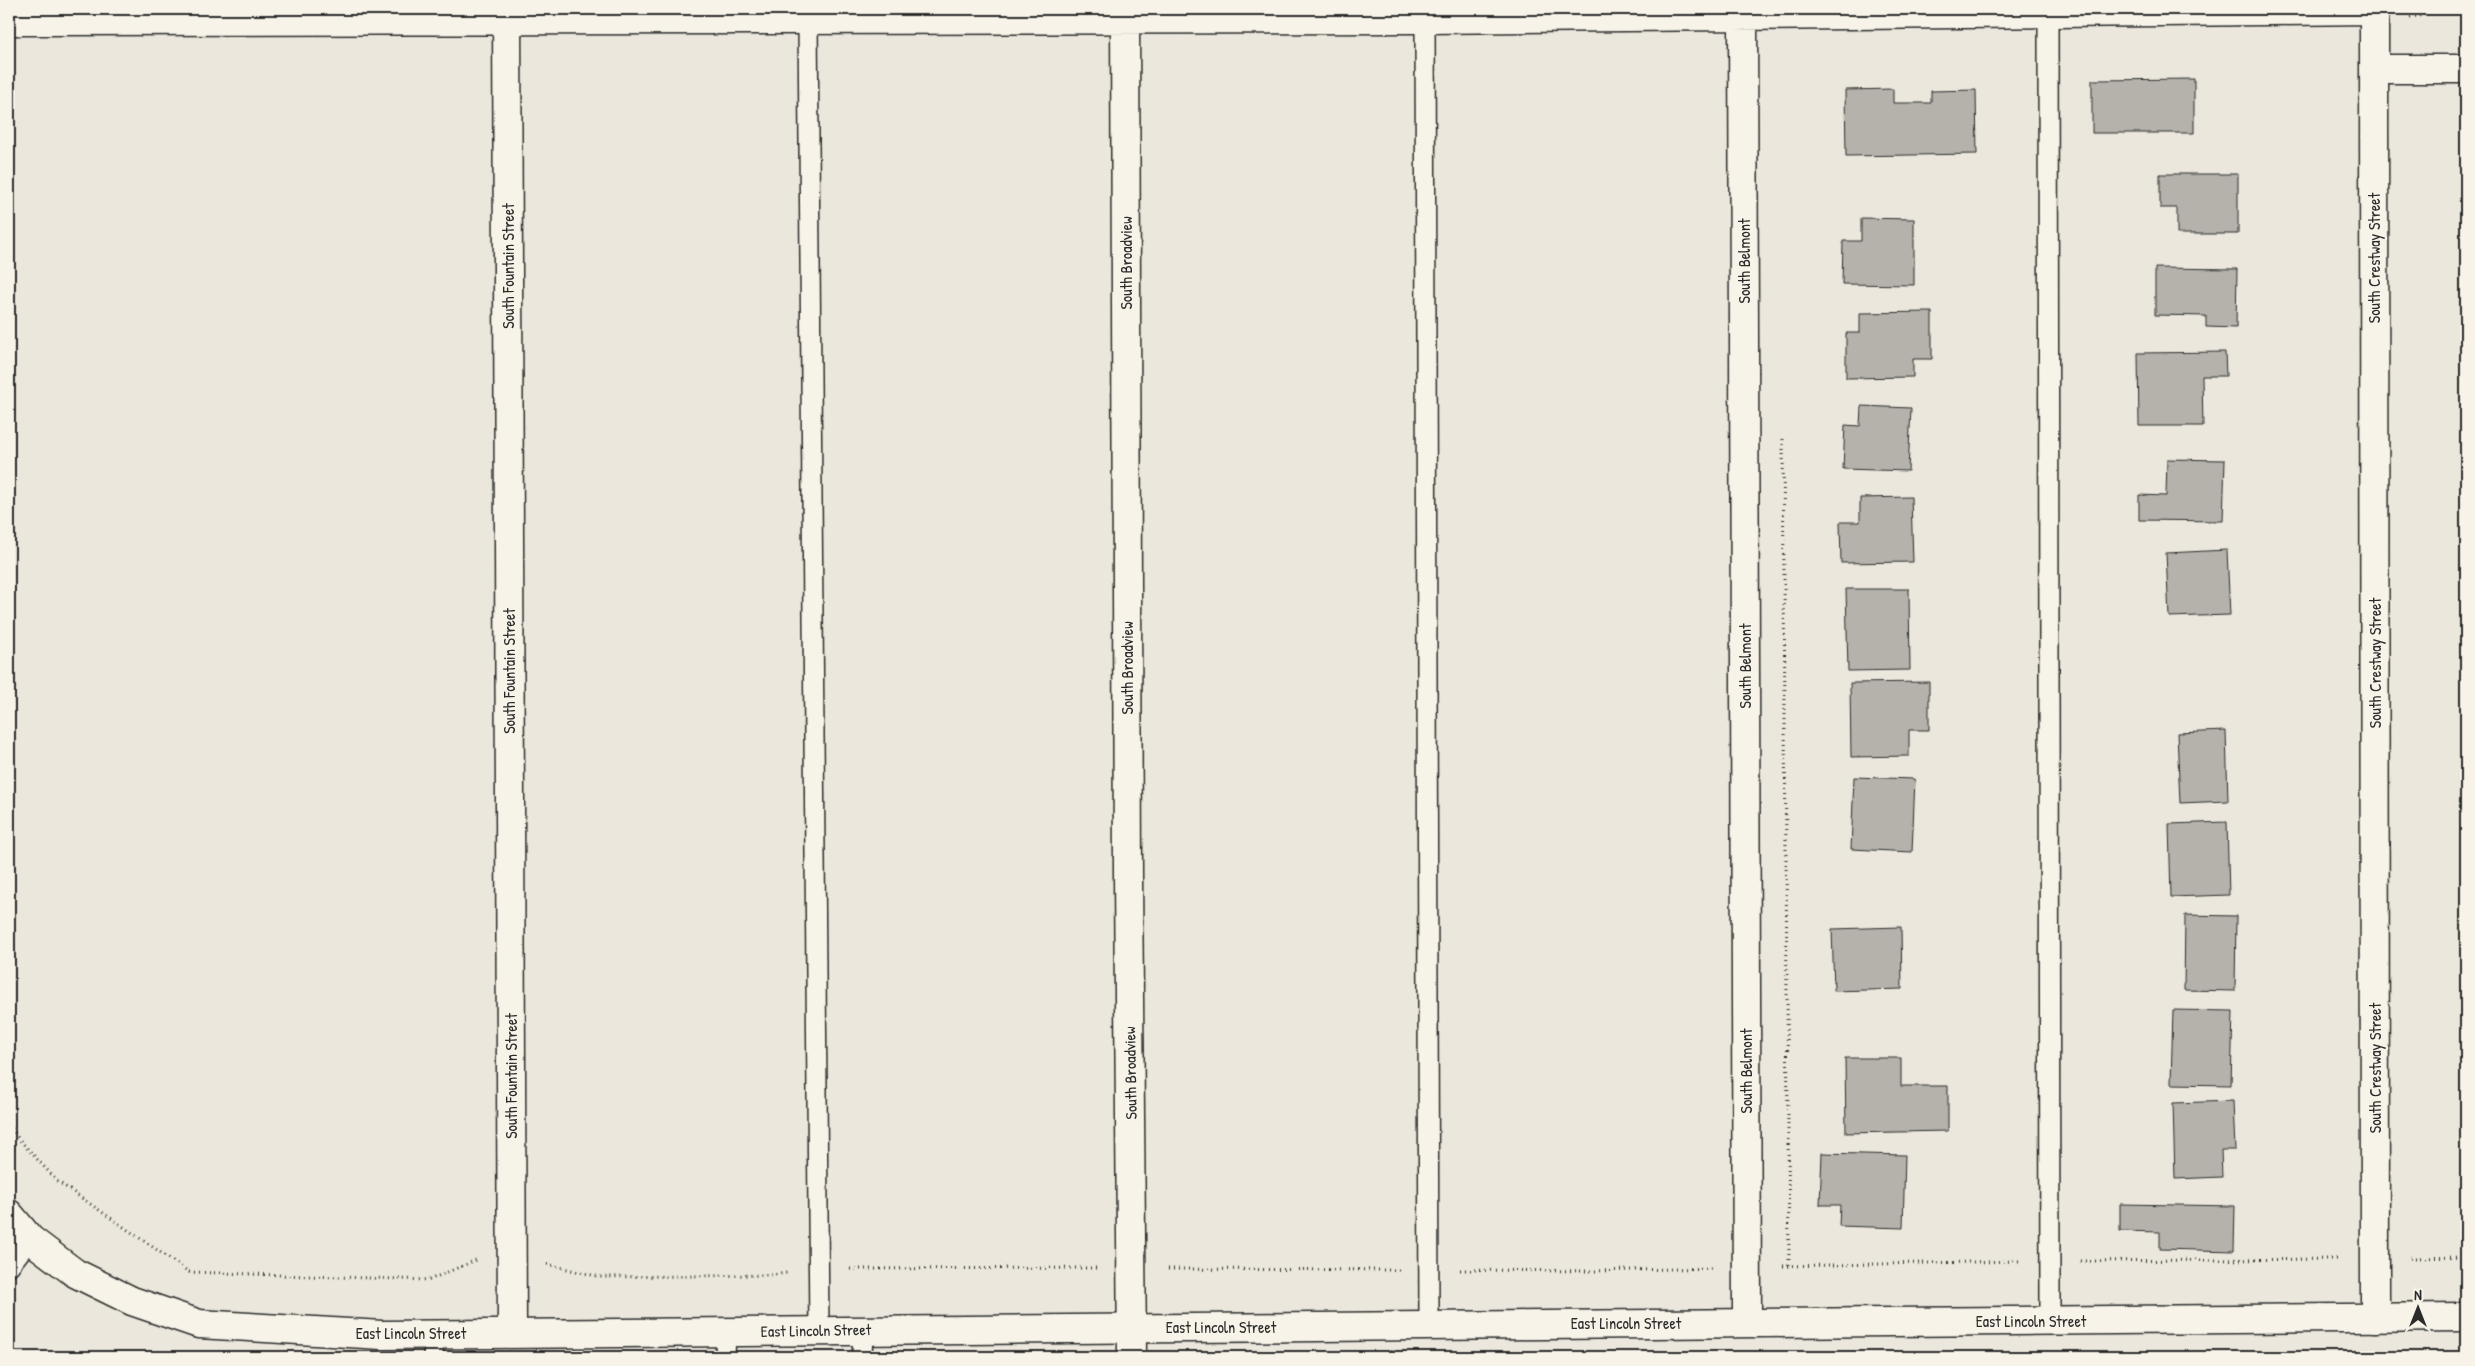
<svg xmlns="http://www.w3.org/2000/svg" width="2475" height="1366" font-family="'Patrick Hand',sans-serif">
<rect width="100%" height="100%" fill="#ebe7dd"/>
<filter id="ink" filterUnits="userSpaceOnUse"><feTurbulence type="fractalNoise" baseFrequency=".02" numOctaves="2"/><feDisplacementMap in="SourceGraphic" scale="10" xChannelSelector="R" yChannelSelector="G"/><feConvolveMatrix kernelMatrix="1 2 1 2 8 2 1 2 1" color-interpolation-filters="sRGB"/></filter>
<g filter="url(#ink)">
<!-- building -->
<path fill="#b5b2ab" stroke="#2b2b2b" d="M 2194,79 L 2194,133 L 2092,133 L 2092,80 Z
M 1893,89 L 1893,103 L 1931,103 L 1931,91 L 1976,90 L 1977,154 L 1846,156 L 1845,90 Z
M 2160,174 L 2238,174 L 2238,234 L 2177,234 L 2177,208 L 2160,208 Z
M 1861,218 L 1914,219 L 1914,285 L 1842,284 L 1843,241 L 1861,241 Z
M 2155,268 L 2237,269 L 2236,328 L 2206,327 L 2206,316 L 2155,315 Z
M 1932,312 L 1932,359 L 1913,359 L 1913,377 L 1846,378 L 1846,333 L 1860,333 L 1860,313 Z
M 2225,352 L 2226,376 L 2202,376 L 2203,426 L 2139,426 L 2138,353 Z
M 1861,406 L 1911,408 L 1908,471 L 1843,469 L 1845,425 L 1860,426 Z
M 2167,459 L 2225,460 L 2223,521 L 2139,520 L 2139,495 L 2166,496 Z
M 1911,497 L 1913,562 L 1841,563 L 1840,522 L 1860,522 L 1860,498 Z
M 2227,550 L 2230,615 L 2169,617 L 2166,553 Z
M 1846,589 L 1909,589 L 1910,670 L 1848,671 Z
M 1929,682 L 1929,730 L 1909,730 L 1909,756 L 1851,757 L 1850,683 Z
M 2226,731 L 2228,801 L 2180,803 L 2177,733 Z
M 1854,777 L 1915,779 L 1912,852 L 1851,849 Z
M 2227,822 L 2229,895 L 2171,897 L 2169,824 Z
M 2185,915 L 2236,916 L 2235,991 L 2184,990 Z
M 1901,927 L 1902,989 L 1834,991 L 1832,929 Z
M 2462,930 L 2466,930 L 2466,1014 Z
M 2173,1010 L 2233,1011 L 2231,1085 L 2171,1084 Z
M 1845,1058 L 1901,1058 L 1901,1086 L 1948,1086 L 1948,1131 L 1846,1133 Z
M 2233,1101 L 2235,1150 L 2221,1150 L 2222,1177 L 2175,1179 L 2173,1103 Z
M 1822,1153 L 1905,1155 L 1903,1228 L 1839,1226 L 1840,1205 L 1820,1205 Z
M 2120,1204 L 2235,1206 L 2234,1251 L 2160,1249 L 2160,1232 L 2120,1231 Z"/>
<g fill="none" stroke-linecap="round" stroke-linejoin="round">
<!-- service casing -->
<g stroke="#2b2b2b" stroke-width="22">
<path id="service" d="M 2048,9 L 2050,1320
M 1425,19 L 1429,1325
M 808,21 L 819,1331
M 9,1266 L 30,1239
M 433,1357 L 434,1334
M 725,1357 L 726,1331
M 862,1357 L 863,1330"/>
</g>
<!-- minor casing -->
<g stroke="#2b2b2b" stroke-width="31">
<path id="minor" d="M 507,9 L 512,1333
M 1125,9 L 1128,877 L 1132,1357
M 1743,9 L 1747,1322
M 2374,9 L 2375,1318
M 9,21 L 1425,19 L 2374,10
M 2374,69 L 2466,69"/>
</g>
<!-- tertiary casing -->
<g stroke="#2b2b2b" stroke-width="31">
<path id="tertiary" d="M 9,1214 L 30,1239 L 75,1273 L 132,1301 L 199,1324 L 382,1335 L 2466,1317"/>
</g>
<!-- path -->
<path stroke="#2b2b2b" stroke-width="3" stroke-dasharray="1 4" stroke-linecap="butt" d="M 2410,17 L 2425,15 L 2425,9
M 1783,439 L 1789,1266
M 9,1124 L 18,1138 L 57,1181 L 189,1272 L 429,1280 L 476,1260
M 2410,1258 L 2466,1257
M 2080,1261 L 2339,1259
M 547,1264 L 600,1277 L 770,1275 L 787,1273
M 1783,1266 L 2019,1261
M 850,1269 L 1096,1268
M 1168,1269 L 1399,1270
M 1460,1270 L 1594,1271 L 1711,1268"/>
<!-- service -->
<use href="#service" stroke="#f7f3e8" stroke-width="19"/>
<!-- minor -->
<use href="#minor" stroke="#f7f3e8" stroke-width="28"/>
<!-- tertiary -->
<use href="#tertiary" stroke="#f7f3e8" stroke-width="28"/>
</g>
</g>
<g text-anchor="middle" stroke-width="4.5" stroke-linejoin="round" paint-order="stroke">
<!-- street labels -->
<g font-size="16" fill="#2b2b2b" stroke="#f7f3e8">
<text transform="translate(2374 258) rotate(-90)" y="6">South Crestway Street</text>
<text transform="translate(1744 261) rotate(-90)" y="6">South Belmont</text>
<text transform="translate(1126 263) rotate(-90)" y="6">South Broadview</text>
<text transform="translate(508 266) rotate(-90)" y="6">South Fountain Street</text>
<text transform="translate(2375 663) rotate(-90)" y="6">South Crestway Street</text>
<text transform="translate(1745 666) rotate(-90)" y="6">South Belmont</text>
<text transform="translate(1127 668) rotate(-90)" y="6">South Broadview</text>
<text transform="translate(509 671) rotate(-90)" y="6">South Fountain Street</text>
<text transform="translate(2375 1068) rotate(-90)" y="6">South Crestway Street</text>
<text transform="translate(1746 1071) rotate(-90)" y="6">South Belmont</text>
<text transform="translate(1130 1073) rotate(-91)" y="6">South Broadview</text>
<text transform="translate(511 1076) rotate(-90)" y="6">South Fountain Street</text>
<text x="2031" y="1327">East Lincoln Street</text>
<text x="1626" y="1329">East Lincoln Street</text>
<text x="1221" y="1333">East Lincoln Street</text>
<text transform="translate(816 1330) rotate(-1)" y="6">East Lincoln Street</text>
<text x="411" y="1339">East Lincoln Street</text>
</g>
</g>
<!-- margin -->
<rect width="2475" height="1366" fill="none" stroke="#f7f3e8" stroke-width="30"/>
<rect x="15" y="15" width="2445" height="1336" fill="none" stroke="#2b2b2b" stroke-width="2" filter="url(#ink)"/>
<!-- north arrow -->
<g transform="translate(2418 1308)" stroke="#f7f3e8" stroke-width="4" paint-order="stroke">
<path d="M0-4L9 19L0 12L-9 19Z" fill="#2b2b2b"/>
<text y="-8" font-size="14" font-weight="bold" text-anchor="middle" fill="#2b2b2b">N</text>
</g>
</svg>
